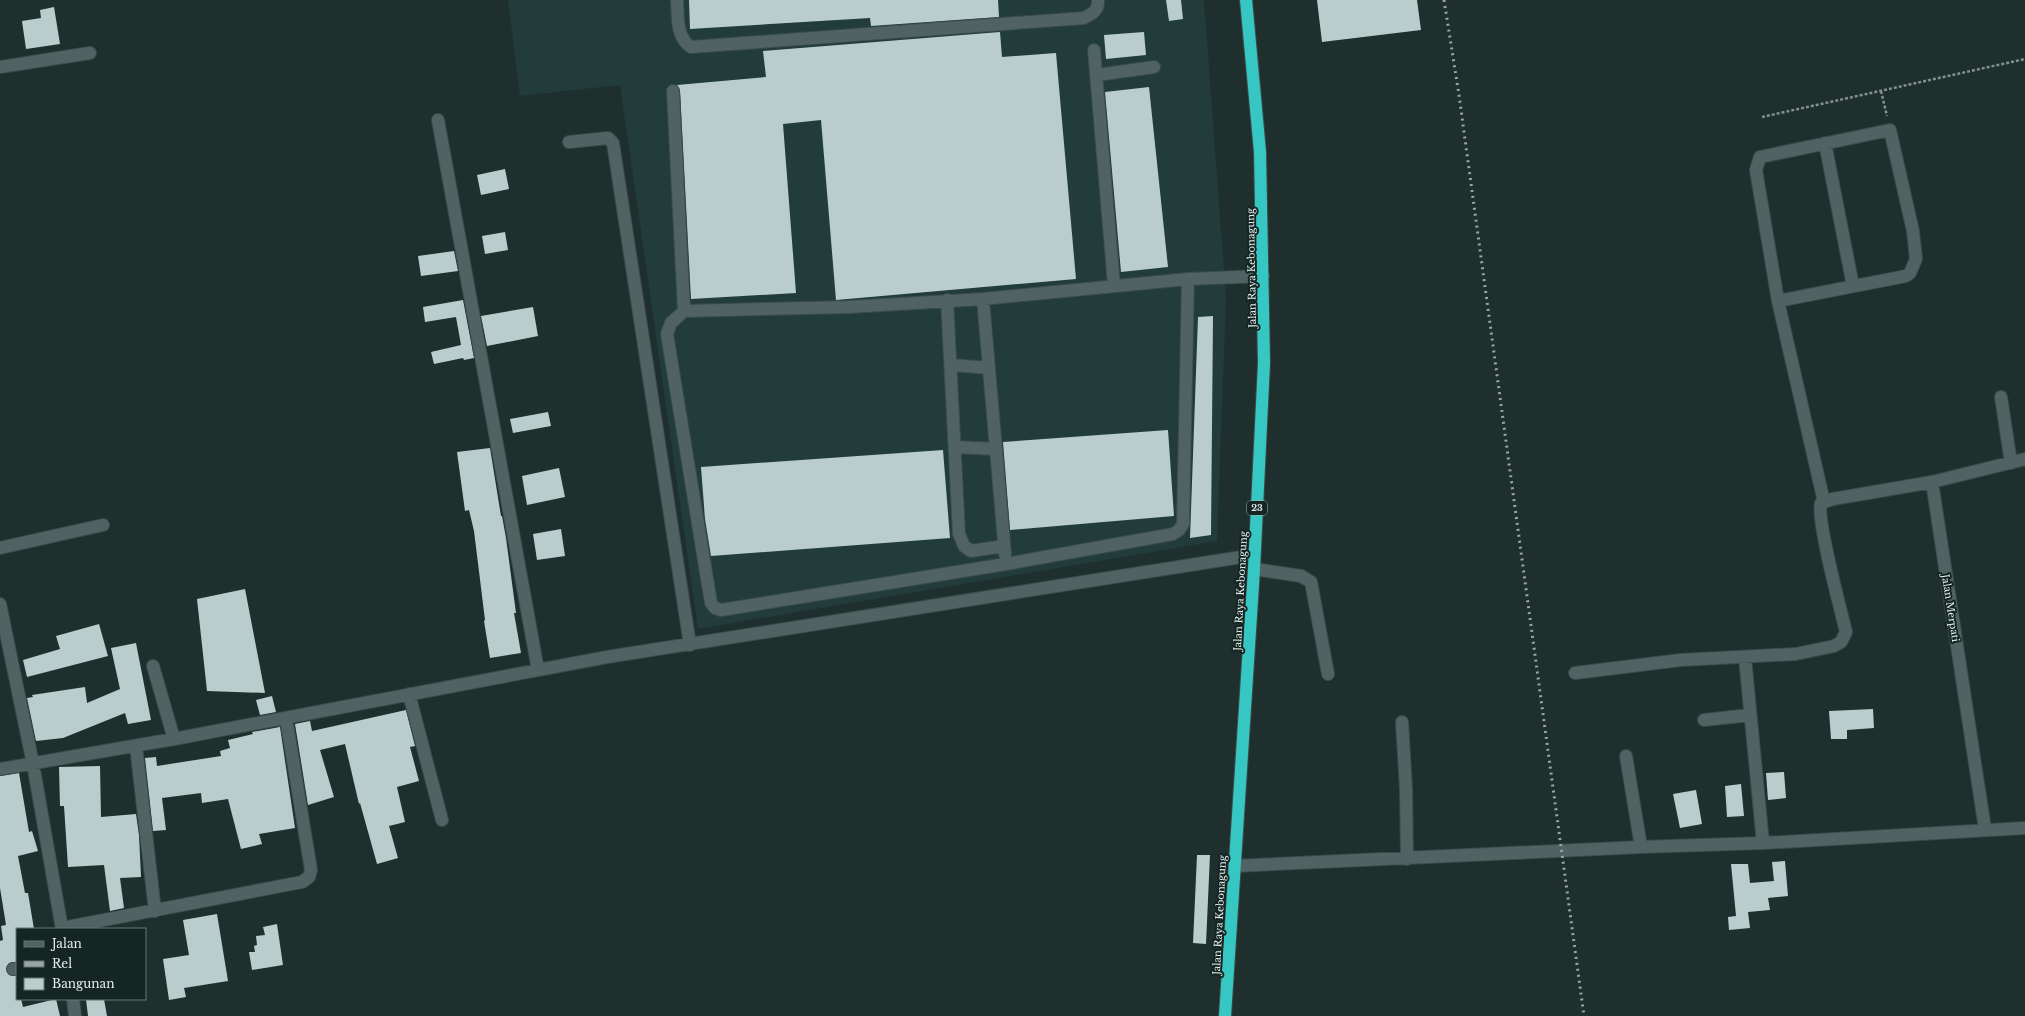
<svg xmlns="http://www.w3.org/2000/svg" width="2025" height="1016" font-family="'Libre Baskerville',serif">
<rect width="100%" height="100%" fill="#1e2f2e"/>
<!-- built -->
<path fill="#223c3b" d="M 508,0 L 1204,0 L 1226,298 L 1217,541 L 698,629 L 620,85 L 520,96 Z"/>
<!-- building -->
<path fill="#b9cecc" d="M 689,0 L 998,0 L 999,17 L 871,26 L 870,18 L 690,29 Z
M 1166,0 L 1181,0 L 1183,19 L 1169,21 Z
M 1317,0 L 1417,0 L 1421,30 L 1322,42 Z
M 54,7 L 60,44 L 26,49 L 22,21 L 41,18 L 40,10 Z
M 1000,32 L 1002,57 L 1056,53 L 1076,279 L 836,300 L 821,120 L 783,124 L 796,293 L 691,299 L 680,91 L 677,85 L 766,77 L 763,51 Z
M 1144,32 L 1146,55 L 1106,59 L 1104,35 Z
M 1149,87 L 1168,267 L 1121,272 L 1105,92 Z
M 505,169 L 509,189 L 481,195 L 477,175 Z
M 505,232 L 508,250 L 485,254 L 482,236 Z
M 454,251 L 458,271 L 421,276 L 418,256 Z
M 463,300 L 474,358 L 464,360 L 463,358 L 434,364 L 431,352 L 461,345 L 456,317 L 425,322 L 423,307 Z
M 533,307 L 538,336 L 487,346 L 481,316 Z
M 1213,316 L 1211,535 L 1190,538 L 1198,317 Z
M 548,412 L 551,426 L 513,433 L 510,419 Z
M 1168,430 L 1174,516 L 1010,530 L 1003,442 Z
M 490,448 L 501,516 L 502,516 L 506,538 L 516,613 L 514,613 L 521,653 L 490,658 L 484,621 L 485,620 L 474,531 L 469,510 L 465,511 L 457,452 Z
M 943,450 L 950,538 L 711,556 L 705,519 L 701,467 Z
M 559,468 L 565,497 L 527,505 L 522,476 Z
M 561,529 L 565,556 L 537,560 L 533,534 Z
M 245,589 L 265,693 L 207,691 L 197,599 Z
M 99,624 L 108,656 L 27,677 L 23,660 L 60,649 L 56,636 Z
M 136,643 L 151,720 L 128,724 L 125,713 L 63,738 L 36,741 L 27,698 L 33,697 L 32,695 L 85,687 L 87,703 L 120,689 L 111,648 Z
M 272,696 L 276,712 L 260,715 L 256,700 Z
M 1873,709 L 1874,728 L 1847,730 L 1847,739 L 1831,739 L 1829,711 Z
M 406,710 L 415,746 L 410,747 L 419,781 L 397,787 L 405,822 L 389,826 L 398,858 L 377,864 L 360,803 L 359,804 L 345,744 L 320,750 L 334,797 L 308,805 L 295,724 L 310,721 L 312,731 Z
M 280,727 L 295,828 L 259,834 L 262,844 L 241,849 L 228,799 L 202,803 L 201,793 L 162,798 L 166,830 L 153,831 L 145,758 L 156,757 L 157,766 L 221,756 L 220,751 L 230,748 L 228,740 L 253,734 L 252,732 Z
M 100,766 L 101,817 L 136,814 L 139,835 L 141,877 L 120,878 L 124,908 L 110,911 L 104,865 L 68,867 L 64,806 L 60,806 L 59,767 Z
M 1784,772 L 1786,798 L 1768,800 L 1766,773 Z
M 19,773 L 29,832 L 32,831 L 38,851 L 18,856 L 25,893 L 28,893 L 34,929 L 17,929 L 17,962 L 9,963 L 6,969 L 9,975 L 17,976 L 17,999 L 21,999 L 23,1007 L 56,999 L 60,1016 L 0,1016 L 0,941 L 3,940 L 1,926 L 6,925 L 0,888 L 0,776 Z
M 1741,784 L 1744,816 L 1727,817 L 1725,786 Z
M 1696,790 L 1702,824 L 1680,828 L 1673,794 Z
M 1197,855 L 1210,855 L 1206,944 L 1193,943 Z
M 1785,861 L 1788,896 L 1768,898 L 1770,910 L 1748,912 L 1750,928 L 1729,930 L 1728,917 L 1736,916 L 1731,864 L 1748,864 L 1750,883 L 1774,881 L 1772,862 Z
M 217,914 L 228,981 L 184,988 L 186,997 L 169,1000 L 163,959 L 189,955 L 183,920 Z
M 277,924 L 283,965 L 252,970 L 249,952 L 255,952 L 254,946 L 257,945 L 256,936 L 265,935 L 263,927 Z
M 86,999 L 104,999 L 107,1016 L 88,1016 Z"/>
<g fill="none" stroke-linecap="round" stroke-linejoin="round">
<!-- minor casing -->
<g stroke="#3b4b4a" stroke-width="14">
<path id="minor" d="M 677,0 C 678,16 676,38 691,47 L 1084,18 C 1092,14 1099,10 1098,0
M 1094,50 L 1114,285
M 0,67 L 90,53
M 1097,75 L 1154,67
M 673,91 L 684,311
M 438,120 L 538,670
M 569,142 L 608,138 L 613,143 L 690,645
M 1825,143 L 1853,286
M 1188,279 L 1183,524 L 1179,530 L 1173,534 L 1006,564 L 721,610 L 715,608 L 711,603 L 667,334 L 671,323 L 684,311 L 849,307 L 983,299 L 1188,279 L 1263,276
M 983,299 L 1005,554
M 947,300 L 959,534 L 964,546 L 971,551 L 1004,546
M 1778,301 L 1906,276 L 1910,273 L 1916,259 L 1913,231 L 1890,130 L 1760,157 L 1756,170 L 1778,301 L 1824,502
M 951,365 L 989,368
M 2001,397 L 2011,463
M 955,447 L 996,449
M 1932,482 L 1985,829
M 0,548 L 103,525
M 1254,569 L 1301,576 L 1311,582 L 1328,674
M 0,604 L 33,764 L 62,929
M 1745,658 L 1763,843
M 153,666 L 174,739
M 1575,673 L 1681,660 L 1796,654 L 1834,646 L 1841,642 L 1846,632 C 1841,611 1816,518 1821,503 L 1833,499 L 1932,482 L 2025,459
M 409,694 L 442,820
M 1704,720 L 1750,715
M 1402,722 L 1406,789 L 1407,859
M 136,746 L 155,911
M 1626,756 L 1641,847
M 0,769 L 174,739 L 607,657 L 1254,555
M 1234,866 L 1641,847 L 1763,843 L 2025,828
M 62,928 L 302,882 L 309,877 L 311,870 L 286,718
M 13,969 L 17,969
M 73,999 L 75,1016"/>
</g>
<!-- highway casing -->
<g stroke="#3b4b4a" stroke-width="14">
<path id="highway" d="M 1225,1016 L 1254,569 L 1264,363 L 1260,152 L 1246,0"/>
</g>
<!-- path -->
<path stroke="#82908f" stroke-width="2.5" stroke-dasharray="3 2" stroke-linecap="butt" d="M 1881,91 L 1887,116
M 1762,117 L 2025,59"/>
<!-- minor -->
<use href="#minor" stroke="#506362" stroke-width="12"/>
<!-- highway -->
<use href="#highway" stroke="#36c7c2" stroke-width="12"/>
<!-- rail -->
<path stroke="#99a6a5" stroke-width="3" stroke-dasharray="2 4" stroke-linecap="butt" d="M 1444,0 L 1459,95 L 1584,1016"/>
</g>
<g text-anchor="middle" stroke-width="4" stroke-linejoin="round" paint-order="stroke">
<!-- shield labels -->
<rect fill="#142524" stroke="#a6b2b1" stroke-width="1" x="1247" y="501" width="20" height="14" rx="3"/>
<g font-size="9" font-weight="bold" fill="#e4efee">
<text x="1257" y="511">23</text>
</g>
<!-- street labels -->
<g font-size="10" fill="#e4efee" stroke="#142524">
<text transform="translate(1251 268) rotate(-91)" y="4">Jalan Raya Kebonagung</text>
<text transform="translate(1240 591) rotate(-87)" y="4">Jalan Raya Kebonagung</text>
<text transform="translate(1951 608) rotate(81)" y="4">Jalan Merpati</text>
<text transform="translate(1219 915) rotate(-87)" y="4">Jalan Raya Kebonagung</text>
</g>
</g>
<!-- legend -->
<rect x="16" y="928" width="130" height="72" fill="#142524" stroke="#677675"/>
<rect x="24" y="941" width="20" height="6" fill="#506362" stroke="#677675"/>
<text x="52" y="948" font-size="12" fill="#e4efee">Jalan</text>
<rect x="24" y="961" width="20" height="6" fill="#99a6a5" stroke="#677675"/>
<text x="52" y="968" font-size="12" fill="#e4efee">Rel</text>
<rect x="24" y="978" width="20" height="12" fill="#b9cecc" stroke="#677675"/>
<text x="52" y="988" font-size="12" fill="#e4efee">Bangunan</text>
</svg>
